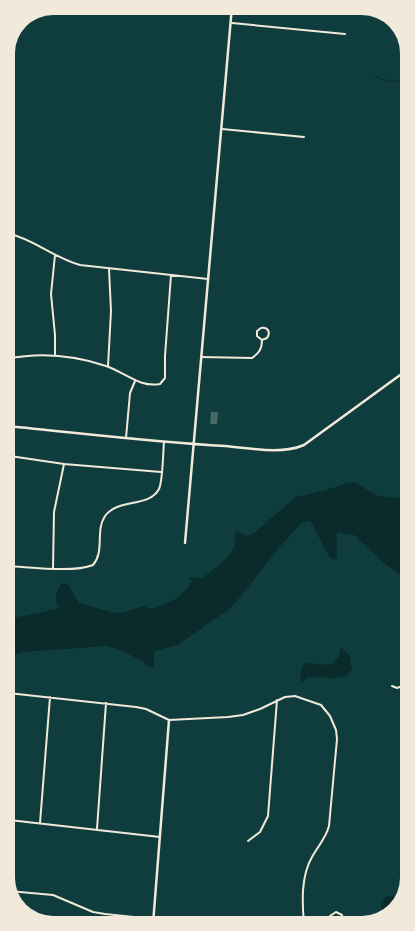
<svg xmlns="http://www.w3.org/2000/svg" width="415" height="931" font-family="Bitter,serif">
<rect width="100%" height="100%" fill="#0f3d3e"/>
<!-- water -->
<path fill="#0a2a2b" d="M 355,482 L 375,495 L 408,500 L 408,580 L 385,564 L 354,535 L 337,532 L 337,557 L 333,560 C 322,550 320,534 310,521 L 301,523 L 277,550 L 242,595 L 228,610 L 177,645 L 155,651 L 153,668 C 146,666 143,661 136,658 C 127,653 116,648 106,646 L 23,652 L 8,656 L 8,619 L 57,609 L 58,607 C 54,599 56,591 61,584 L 65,583 L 68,585 L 79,603 L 115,613 L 124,612 L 143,606 L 151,609 L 176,599 L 188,588 L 192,581 L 188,577 L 203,578 C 211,571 232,556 234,546 C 236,541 234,536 236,530 L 246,536 L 254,533 L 296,497 L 323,491 L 344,484 Z
M 341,647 L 349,655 L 352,669 L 347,676 L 332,678 L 308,677 L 302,683 L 300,674 L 304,663 L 331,665 L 339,656 Z
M 386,896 L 397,897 L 401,902 L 399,906 L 383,917 L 381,903 Z"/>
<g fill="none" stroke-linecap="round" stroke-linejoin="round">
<!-- stream -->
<path stroke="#0a2a2b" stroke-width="1" d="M 375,77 L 391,82 L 406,80"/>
</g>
<!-- building -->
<path fill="#486865" d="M 211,412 L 218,412 L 217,424 L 210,424 Z"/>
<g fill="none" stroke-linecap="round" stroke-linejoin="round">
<!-- minor -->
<path stroke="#f1e9da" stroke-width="2" d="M 232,23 L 345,34
M 6,100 L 12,39
M 222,129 L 304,137
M 7,233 C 34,239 54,258 80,265 L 208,279
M 55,255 L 51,294 L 55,335 L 55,354
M 201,357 L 252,358 C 259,353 262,349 262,340 L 257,336 L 257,331 L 261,328 C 268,327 271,332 267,338 L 262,340
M 7,359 C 41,352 73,355 106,366 C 124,372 140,388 160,384 L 165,378 L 165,356 L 171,275
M 108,366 L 111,311 L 109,269
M 7,388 L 10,456 L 8,473
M 126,438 L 130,393 L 135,381
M 10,456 L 64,464 L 161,472
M 8,566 C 30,567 73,573 93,565 C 105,551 95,531 105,516 C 118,498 149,508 159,489 C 163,480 163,452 164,442
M 53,568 L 54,512 L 64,464
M 392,686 L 397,688 L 408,684
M 8,693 L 136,707 L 146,709 L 169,720 L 228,717 L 243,715 L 260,709 L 285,697 L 295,696 L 321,705 L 330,716 L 336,730 L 337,739 L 329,826 C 326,838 318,846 312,857 C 301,876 302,902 304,923
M 9,820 L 160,837
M 40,823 L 50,697
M 97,829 L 106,703
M 248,841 L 260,832 L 268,816 L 277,700
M 9,891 L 53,895 L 93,912 L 105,914 L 153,919
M 330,922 L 330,916 L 336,912 L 342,915 L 342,922
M 314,923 L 330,920"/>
<!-- tertiary -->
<path stroke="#f1e9da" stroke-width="2.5" d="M 7,426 C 80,433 152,442 225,446 C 250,448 281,455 304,445 L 407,370
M 185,543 L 232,6
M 153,924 L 169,720"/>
</g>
<!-- crop -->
<path d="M0 0H415V931H0ZM53 15H362A38 38 0 0 1 400 53V878A38 38 0 0 1 362 916H53A38 38 0 0 1 15 878V53A38 38 0 0 1 53 15Z" fill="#f1e9da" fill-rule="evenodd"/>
</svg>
